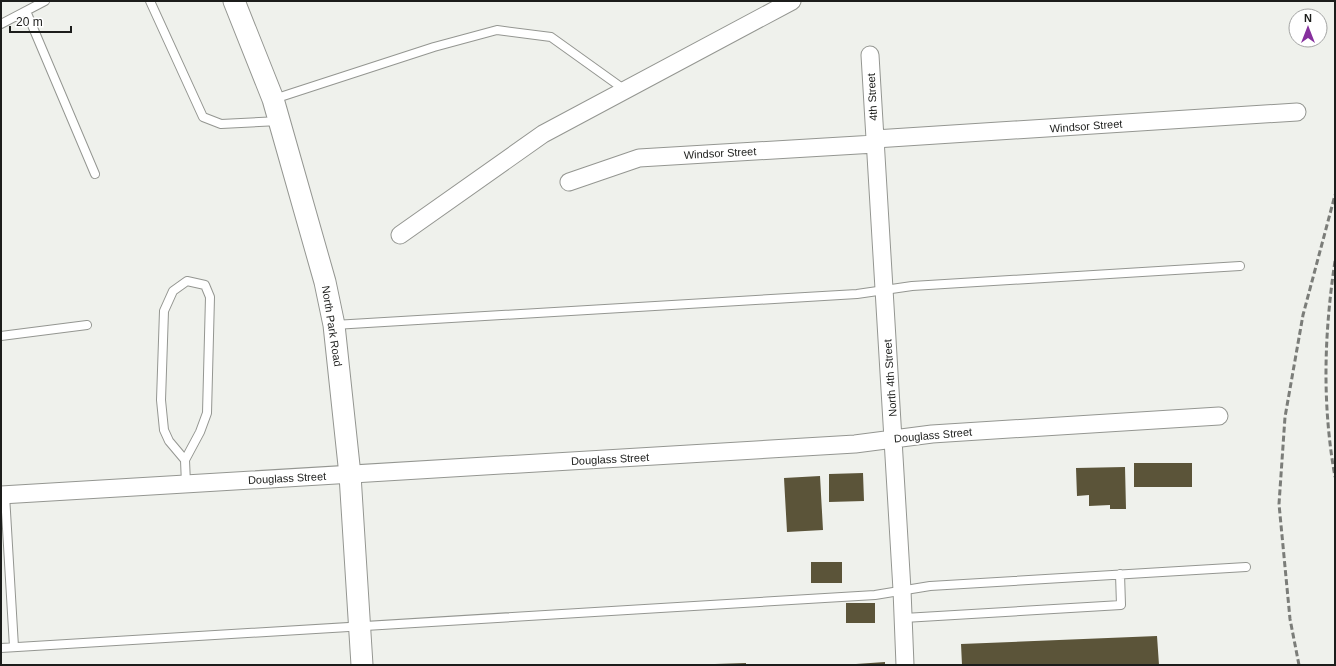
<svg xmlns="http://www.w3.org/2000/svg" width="1336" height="666" font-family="Arial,sans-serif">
<rect width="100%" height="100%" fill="#eff1ec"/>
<!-- building -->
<path fill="#5b5439" d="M 1134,463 L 1192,463 L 1192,487 L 1134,487 Z
M 1125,467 L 1126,509 L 1110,509 L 1110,505 L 1089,506 L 1089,495 L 1077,496 L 1076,468 Z
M 863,473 L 864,501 L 829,502 L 829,474 Z
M 820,476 L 823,530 L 787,532 L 784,478 Z
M 811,562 L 842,562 L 842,583 L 811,583 Z
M 846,603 L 875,603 L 875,623 L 846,623 Z
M 1157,636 L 1159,665 L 962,665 L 961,644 Z
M 885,662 L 885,665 L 856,665 L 856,664 Z
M 746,663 L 746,665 L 715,665 L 715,664 Z"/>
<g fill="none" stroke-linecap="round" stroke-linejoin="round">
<!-- service casing -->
<g stroke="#949691" stroke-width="10">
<path id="service" d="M 150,1 L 203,117 L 221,124 L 279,121
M 26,11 L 95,174
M 1,24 L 45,1
M 274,99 L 434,47 L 497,30 L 551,37 L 625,90
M 334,325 L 857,294 L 912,286 L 1240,266
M 1,336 L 87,325
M 185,460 L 169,441 L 164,430 L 161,400 L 164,311 L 173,291 L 187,281 L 205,285 L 210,297 L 207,413 L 200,432 L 185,460 L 186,484
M 5,495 L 14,647
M 904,618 L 1121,605 L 1120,574
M 1,648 L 875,595 L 930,586 L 1246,567"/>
</g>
<!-- minor casing -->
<g stroke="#949691" stroke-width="19">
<path id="minor" d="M 870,55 L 902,590 L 905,665
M 875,139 L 1297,112
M 569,182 L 639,158 L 875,144
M 400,235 L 543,134 L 792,1
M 1,495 L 855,444 L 932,434 L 1219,416"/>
</g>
<!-- tertiary casing -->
<g stroke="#949691" stroke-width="23">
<path id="tertiary" d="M 234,1 L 273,99 L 325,282 L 334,325 L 350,475 L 362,665"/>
</g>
<!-- service -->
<use href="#service" stroke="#fff" stroke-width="8"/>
<!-- minor -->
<use href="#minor" stroke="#fff" stroke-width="17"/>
<!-- tertiary -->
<use href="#tertiary" stroke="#fff" stroke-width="21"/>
<!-- rail -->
<path stroke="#7b7d79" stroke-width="3" stroke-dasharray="6 3" stroke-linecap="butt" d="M 1335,261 C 1324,335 1322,404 1335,477
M 1299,665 L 1290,619 L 1279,504 L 1285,417 L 1303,315 L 1335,195"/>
</g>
<g text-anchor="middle" stroke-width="4" stroke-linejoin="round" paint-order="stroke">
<!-- street labels -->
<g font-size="11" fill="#1c1d1b" stroke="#fff">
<text transform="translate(872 97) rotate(-93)" y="4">4th Street</text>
<text transform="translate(1086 126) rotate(-4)" y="4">Windsor Street</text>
<text transform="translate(720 153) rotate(-3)" y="4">Windsor Street</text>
<text transform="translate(332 326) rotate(81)" y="4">North Park Road</text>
<text transform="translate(890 378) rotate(-94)" y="4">North 4th Street</text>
<text transform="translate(933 435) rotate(-5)" y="4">Douglass Street</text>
<text transform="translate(610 459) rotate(-3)" y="4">Douglass Street</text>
<text transform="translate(287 478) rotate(-3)" y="4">Douglass Street</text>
</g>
</g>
<!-- border -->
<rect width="1336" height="666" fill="none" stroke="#1c1d1b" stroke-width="4"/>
<!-- north arrow -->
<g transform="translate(1308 28)"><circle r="19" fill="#ffffff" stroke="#a4a5a4"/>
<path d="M0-3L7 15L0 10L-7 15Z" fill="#86309d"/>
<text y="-6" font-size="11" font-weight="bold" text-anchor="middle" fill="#1c1d1b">N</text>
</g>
<!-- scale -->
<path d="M10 26v6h61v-6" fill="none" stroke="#1c1d1b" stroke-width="2"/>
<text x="16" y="26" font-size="12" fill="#1c1d1b" stroke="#ffffff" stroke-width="3" paint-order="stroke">20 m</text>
</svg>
